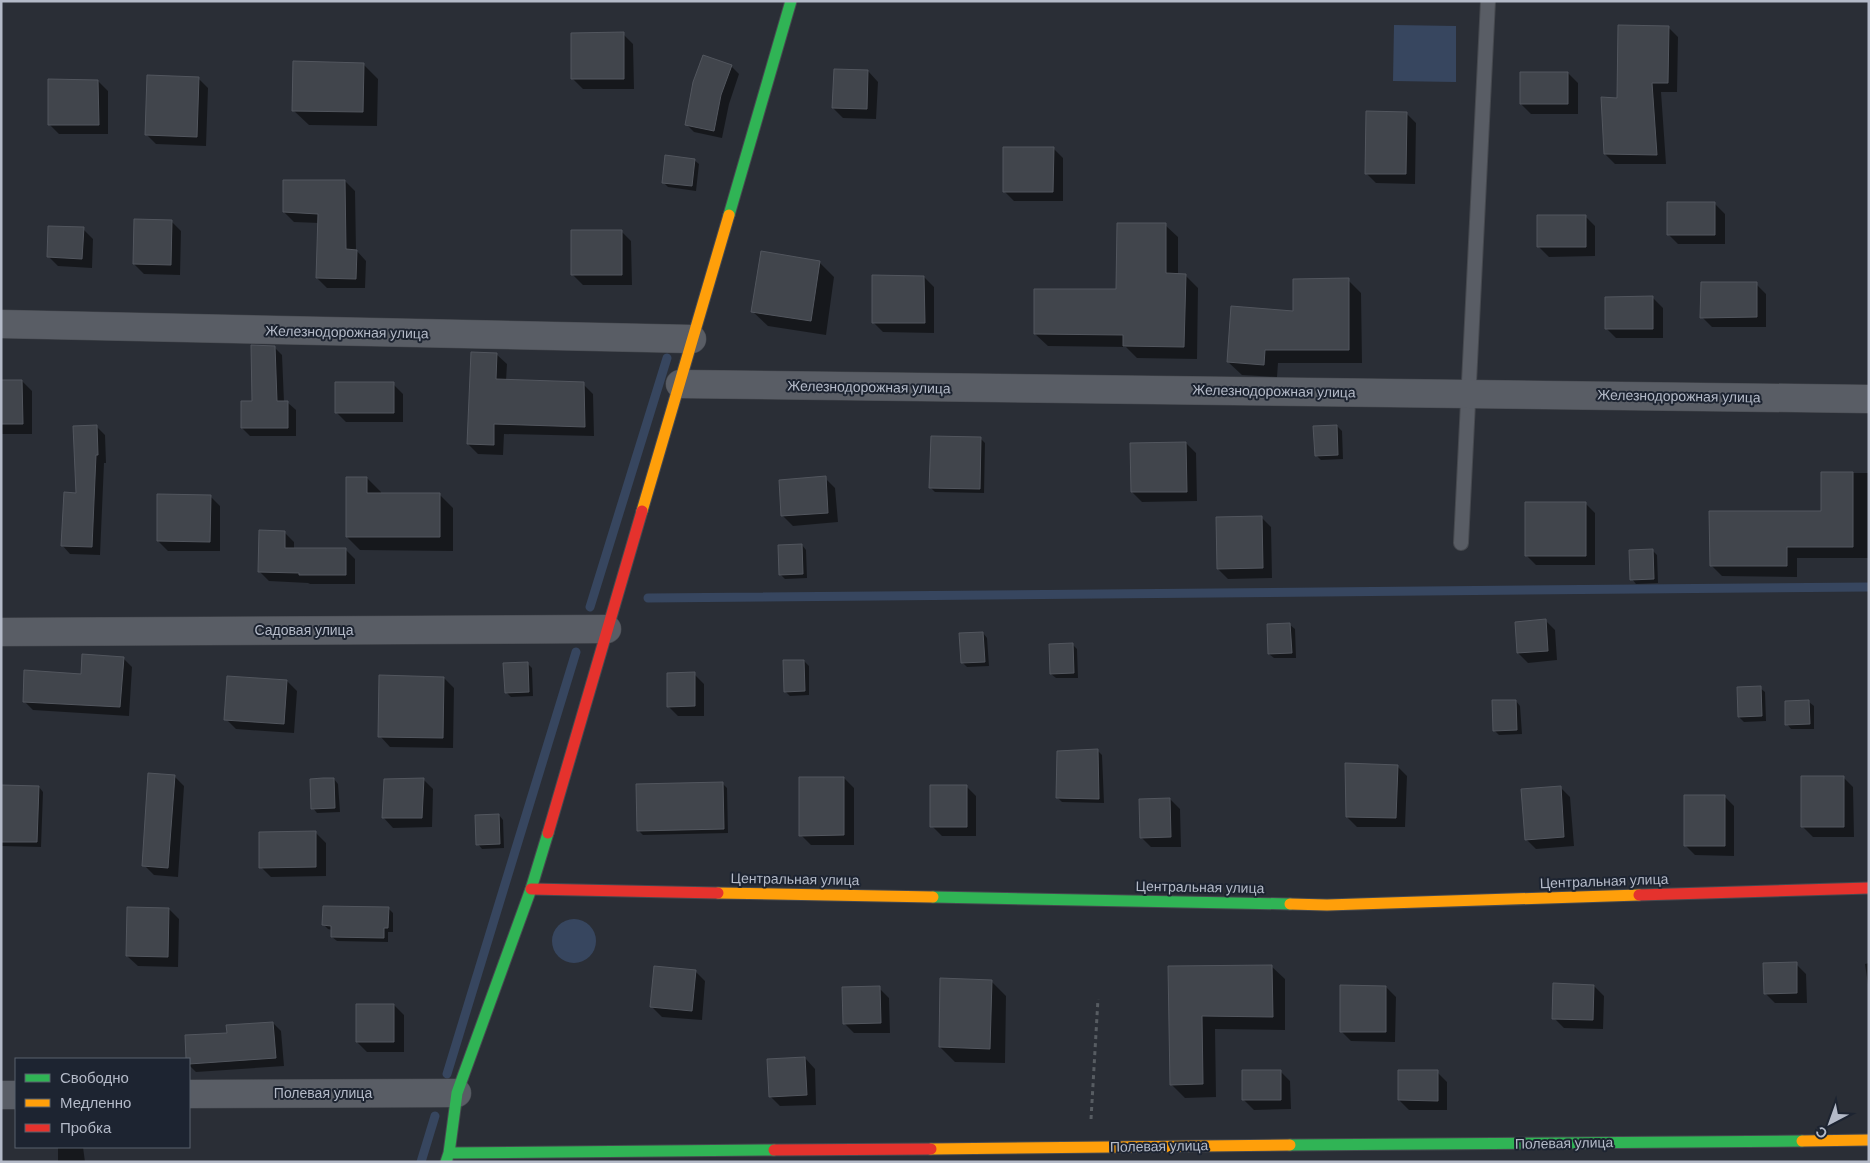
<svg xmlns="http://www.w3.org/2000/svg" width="1870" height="1163" font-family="'DM Sans',sans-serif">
<rect width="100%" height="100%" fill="#2a2e36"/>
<!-- water -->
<path fill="#37465f" d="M 1394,25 L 1456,26 L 1456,82 L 1393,81 Z
M552 941a22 22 0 1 1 44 0a22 22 0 1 1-44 0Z"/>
<!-- shadow -->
<path fill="#0007" d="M 1668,27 L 1678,37 L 1677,92 L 1661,92 L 1666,164 L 1615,164 L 1605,154 L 1618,99 Z
M 623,34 L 633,44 L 634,89 L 583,89 L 573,79 Z
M 363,64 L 378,79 L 377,126 L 309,125 L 293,110 Z
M 731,66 L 739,74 L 729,104 L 722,138 L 694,132 L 686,124 Z
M 868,71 L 878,82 L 876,119 L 843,118 L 833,108 Z
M 1568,73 L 1578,83 L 1578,114 L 1531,114 L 1521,104 Z
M 198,78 L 208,88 L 206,146 L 156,144 L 146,134 Z
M 98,81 L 108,91 L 108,134 L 59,134 L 49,124 Z
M 1406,113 L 1416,123 L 1415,184 L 1376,183 L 1366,173 Z
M 1053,148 L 1063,158 L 1063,201 L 1014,201 L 1004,191 Z
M 694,160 L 699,164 L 696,191 L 668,187 L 663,182 Z
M 345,181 L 355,191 L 356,250 L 366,261 L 365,288 L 327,288 L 317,278 L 319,223 L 294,222 L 284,212 Z
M 1715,204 L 1725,214 L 1725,244 L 1678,244 L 1668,234 Z
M 1585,216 L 1595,226 L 1595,256 L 1549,257 L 1539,247 Z
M 171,221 L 181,231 L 180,275 L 144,274 L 134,264 Z
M 1165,225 L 1178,237 L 1178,275 L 1185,275 L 1198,288 L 1197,359 L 1137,358 L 1126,347 L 1048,346 L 1035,334 L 1118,290 Z
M 83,229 L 93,239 L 92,268 L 58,266 L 48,256 Z
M 621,231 L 631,241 L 632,285 L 583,285 L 573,275 Z
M 819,262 L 834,277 L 826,335 L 768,326 L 752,311 Z
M 924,277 L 934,287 L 934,333 L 883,332 L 873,322 Z
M 1348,280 L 1361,293 L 1362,363 L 1278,363 L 1277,377 L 1242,375 L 1228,362 L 1295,312 Z
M 1756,284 L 1766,294 L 1766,327 L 1712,327 L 1702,317 Z
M 1653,298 L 1663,308 L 1663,338 L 1616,338 L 1606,328 Z
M 274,347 L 282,355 L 284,402 L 287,402 L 296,410 L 296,436 L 250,436 L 242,428 L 254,402 Z
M 496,354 L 507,364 L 506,381 L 583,384 L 593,394 L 594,436 L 504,434 L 503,455 L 478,454 L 468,444 Z
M 1,381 L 22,381 L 32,391 L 32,434 L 1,434 Z
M 393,384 L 403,394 L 403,422 L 346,422 L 336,412 Z
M 96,426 L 105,435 L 106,463 L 104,463 L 100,555 L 70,554 L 62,545 Z
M 1337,426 L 1342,431 L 1343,459 L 1321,460 L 1316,455 Z
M 980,438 L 985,443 L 984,493 L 935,492 L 930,487 Z
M 1186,443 L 1196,453 L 1197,501 L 1142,502 L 1132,492 Z
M 1822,473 L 1869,473 L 1869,558 L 1797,558 L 1797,577 L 1722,576 L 1711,565 L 1822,513 Z
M 367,478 L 381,492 L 381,494 L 439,494 L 453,508 L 453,551 L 360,550 L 347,537 Z
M 825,478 L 835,488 L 838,522 L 793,526 L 783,516 Z
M 210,496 L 220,506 L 220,551 L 168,551 L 158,541 Z
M 1585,503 L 1595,513 L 1595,565 L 1536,565 L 1526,555 Z
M 1261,517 L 1271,527 L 1272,578 L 1228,579 L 1218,569 Z
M 284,532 L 294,542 L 294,549 L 345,549 L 355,559 L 355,584 L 310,584 L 308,583 L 269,581 L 259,571 Z
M 802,545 L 806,550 L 807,578 L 785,579 L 780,574 Z
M 1652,550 L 1657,555 L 1658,583 L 1636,584 L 1632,579 Z
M 1545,620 L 1555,630 L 1557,660 L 1528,663 L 1518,653 Z
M 1290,625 L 1295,629 L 1296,658 L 1274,658 L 1269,654 Z
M 983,633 L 987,638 L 989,666 L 967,667 L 962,662 Z
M 1072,644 L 1077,649 L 1078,678 L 1056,678 L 1051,674 Z
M 123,658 L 132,667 L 129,716 L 33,710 L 24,701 Z
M 804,661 L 809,666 L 809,695 L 790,696 L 785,691 Z
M 527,663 L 532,668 L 533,696 L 511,697 L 506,692 Z
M 694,674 L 704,684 L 704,716 L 678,716 L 668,706 Z
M 444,678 L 454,688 L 453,748 L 390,747 L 380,736 Z
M 287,681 L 297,691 L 294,733 L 236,729 L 226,719 Z
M 1760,688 L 1765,692 L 1766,721 L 1744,722 L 1739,717 Z
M 1516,701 L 1520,706 L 1522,734 L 1499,735 L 1494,730 Z
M 1809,702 L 1814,706 L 1814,729 L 1791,729 L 1787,724 Z
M 1097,750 L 1102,755 L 1104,803 L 1062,802 L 1057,797 Z
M 1397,766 L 1407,776 L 1405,827 L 1357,827 L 1347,817 Z
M 174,776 L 184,786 L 178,877 L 154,875 L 144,865 Z
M 1843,777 L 1853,787 L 1854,837 L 1813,837 L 1803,827 Z
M 844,778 L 854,788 L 854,845 L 811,845 L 801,835 Z
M 334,779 L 338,784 L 340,812 L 317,813 L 313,808 Z
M 423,779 L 433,789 L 432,827 L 393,828 L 383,817 Z
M 722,783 L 727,788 L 728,833 L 643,835 L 638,830 Z
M 1,786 L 39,787 L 43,792 L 41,847 L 1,846 Z
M 966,786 L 976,796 L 976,836 L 942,836 L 932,826 Z
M 1560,787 L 1570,797 L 1574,846 L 1536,849 L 1526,839 Z
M 1724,796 L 1734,806 L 1734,856 L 1695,855 L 1685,845 Z
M 1170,799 L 1180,809 L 1181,847 L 1151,847 L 1141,837 Z
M 499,815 L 503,820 L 504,848 L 482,849 L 478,844 Z
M 316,833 L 326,843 L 326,876 L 271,877 L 261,867 Z
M 388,908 L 393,913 L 393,932 L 388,932 L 388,942 L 337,941 L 332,937 L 332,930 L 328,929 L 324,925 Z
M 169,909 L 179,919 L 178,967 L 138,966 L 127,956 Z
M 1869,963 L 1869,991 L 1865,964 Z
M 1796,964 L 1806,974 L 1807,1003 L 1775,1003 L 1765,993 Z
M 1271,966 L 1285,979 L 1285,1030 L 1215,1029 L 1216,1097 L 1185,1098 L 1171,1084 L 1169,968 Z
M 695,971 L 705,981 L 702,1020 L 662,1017 L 652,1007 Z
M 991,981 L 1006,996 L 1005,1063 L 955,1062 L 940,1047 Z
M 1594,986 L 1604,996 L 1603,1029 L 1564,1028 L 1554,1018 Z
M 1386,987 L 1396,997 L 1395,1042 L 1351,1041 L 1341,1031 Z
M 879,988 L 889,998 L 890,1033 L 854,1033 L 844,1023 Z
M 394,1005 L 404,1015 L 404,1052 L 367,1052 L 357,1042 Z
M 273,1023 L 281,1031 L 284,1066 L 196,1072 L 189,1065 L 186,1036 L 228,1034 Z
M 805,1058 L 815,1069 L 816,1105 L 780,1106 L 770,1096 Z
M 1280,1071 L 1290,1081 L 1291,1109 L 1254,1110 L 1244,1100 Z
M 1437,1072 L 1447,1082 L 1447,1110 L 1409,1110 L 1399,1100 Z
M 58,1147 L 83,1147 L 85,1162 L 58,1162 Z"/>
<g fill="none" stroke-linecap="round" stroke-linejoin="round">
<!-- stream -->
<path stroke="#37465f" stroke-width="9" d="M 648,598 L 1869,587
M 590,607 L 667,358
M 447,1074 L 576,652
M 421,1162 L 435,1116"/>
</g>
<!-- building -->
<path fill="#41454c" stroke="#52565e" d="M 1618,25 L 1669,26 L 1668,83 L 1652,83 L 1657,155 L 1604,154 L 1601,97 L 1617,98 Z
M 624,32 L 624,79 L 571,79 L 571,33 Z
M 703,55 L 732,65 L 721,95 L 714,131 L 685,125 L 693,82 Z
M 293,61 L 364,63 L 363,112 L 292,111 Z
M 834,69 L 868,70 L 867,109 L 832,108 Z
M 1520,72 L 1568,72 L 1568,104 L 1520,104 Z
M 147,75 L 199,77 L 197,137 L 145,135 Z
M 48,79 L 98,80 L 99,125 L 48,125 Z
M 1366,111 L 1407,112 L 1406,174 L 1365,174 Z
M 1003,147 L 1054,147 L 1053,192 L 1003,192 Z
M 665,155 L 695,159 L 692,186 L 662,183 Z
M 283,180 L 345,180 L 346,249 L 357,250 L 356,279 L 316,278 L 318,214 L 283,212 Z
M 1667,202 L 1715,202 L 1715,235 L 1667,235 Z
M 1537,215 L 1586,215 L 1586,247 L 1537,247 Z
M 134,219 L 172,220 L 171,265 L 133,264 Z
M 1117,223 L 1166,223 L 1166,273 L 1186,274 L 1184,347 L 1123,346 L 1123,335 L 1034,334 L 1034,289 L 1116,289 Z
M 48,226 L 84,227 L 82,259 L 47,257 Z
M 571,230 L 622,230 L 622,275 L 571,275 Z
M 761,251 L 820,261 L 811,321 L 751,312 Z
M 872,275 L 924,276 L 925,323 L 872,323 Z
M 1349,278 L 1349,350 L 1265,350 L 1264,365 L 1227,362 L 1231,306 L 1293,311 L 1293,279 Z
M 1701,282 L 1757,282 L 1757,317 L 1700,318 Z
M 1653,296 L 1653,329 L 1605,329 L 1605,297 Z
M 251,345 L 275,346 L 277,401 L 288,401 L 288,428 L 241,428 L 241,401 L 252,401 Z
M 471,352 L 497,353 L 496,379 L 584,382 L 585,427 L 494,424 L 494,445 L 467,444 Z
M 1,380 L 22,380 L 23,424 L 1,424 Z
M 335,382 L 394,382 L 394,413 L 335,413 Z
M 97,425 L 98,455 L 96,455 L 92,547 L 61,546 L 64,492 L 76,493 L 73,426 Z
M 1337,425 L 1338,455 L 1315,456 L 1313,426 Z
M 931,436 L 981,437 L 980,489 L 929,488 Z
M 1186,442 L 1187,492 L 1131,492 L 1130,443 Z
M 1821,472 L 1853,472 L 1853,547 L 1787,547 L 1787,566 L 1710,566 L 1709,511 L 1821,511 Z
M 826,476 L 828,513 L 781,516 L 779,480 Z
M 346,477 L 367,477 L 367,493 L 440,493 L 440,537 L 346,537 Z
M 157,494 L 211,495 L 210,542 L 157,541 Z
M 1525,502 L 1586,502 L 1586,556 L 1525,556 Z
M 1262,516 L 1263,568 L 1217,569 L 1216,517 Z
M 259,530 L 285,531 L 285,548 L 346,548 L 346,575 L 299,575 L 299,573 L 258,572 Z
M 802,544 L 803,574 L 779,575 L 778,545 Z
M 1653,549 L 1654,579 L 1630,580 L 1629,550 Z
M 1546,619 L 1548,651 L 1517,653 L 1515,622 Z
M 1290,623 L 1292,653 L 1268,654 L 1267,624 Z
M 983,632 L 985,662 L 961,663 L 959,633 Z
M 1073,643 L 1074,673 L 1050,674 L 1049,644 Z
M 82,654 L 124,657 L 120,707 L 23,702 L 24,670 L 81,674 Z
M 783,660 L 804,660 L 805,691 L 784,692 Z
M 528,662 L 529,692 L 505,693 L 503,663 Z
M 695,672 L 695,706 L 667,707 L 667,673 Z
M 379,675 L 444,677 L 443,738 L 378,737 Z
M 227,676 L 287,680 L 284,724 L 224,720 Z
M 1761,686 L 1762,716 L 1738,717 L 1737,687 Z
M 1492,700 L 1516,700 L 1517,730 L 1493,731 Z
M 1809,700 L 1810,724 L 1785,725 L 1785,701 Z
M 1098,749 L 1099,799 L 1056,798 L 1057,751 Z
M 1345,763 L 1398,765 L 1396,818 L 1346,817 Z
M 148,773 L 175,775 L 168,868 L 142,866 Z
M 1801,776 L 1844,776 L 1844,827 L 1801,827 Z
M 799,777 L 844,777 L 844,835 L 799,836 Z
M 323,778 L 334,778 L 335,808 L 311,809 L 310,779 Z
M 424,778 L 422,818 L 382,818 L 384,779 Z
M 723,782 L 724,829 L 637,831 L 636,784 Z
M 1,785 L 39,786 L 37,842 L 1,842 Z
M 930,785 L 967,785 L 967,827 L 930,827 Z
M 1561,786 L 1564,837 L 1525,840 L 1521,789 Z
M 1684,795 L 1725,795 L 1725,846 L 1684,846 Z
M 1170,798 L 1171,837 L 1140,838 L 1139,799 Z
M 499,814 L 500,844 L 476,845 L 475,815 Z
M 316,831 L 316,867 L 259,868 L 259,832 Z
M 323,906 L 389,907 L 388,928 L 384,928 L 384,938 L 331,937 L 331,926 L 322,925 Z
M 127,907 L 169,908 L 168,957 L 126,956 Z
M 1797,962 L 1797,993 L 1764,994 L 1763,963 Z
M 1272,965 L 1273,1017 L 1202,1016 L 1203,1084 L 1170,1085 L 1168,966 Z
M 654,966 L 696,970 L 692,1011 L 650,1007 Z
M 940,978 L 992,980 L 990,1049 L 939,1047 Z
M 1553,983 L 1594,985 L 1593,1020 L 1552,1019 Z
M 1340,985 L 1386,986 L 1386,1032 L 1340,1032 Z
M 880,986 L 881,1023 L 843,1024 L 842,987 Z
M 356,1004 L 394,1004 L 394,1042 L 356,1042 Z
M 273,1022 L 276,1058 L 189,1064 L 189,1059 L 186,1059 L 185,1035 L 227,1033 L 226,1025 Z
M 805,1057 L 807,1095 L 769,1097 L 767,1059 Z
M 1242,1070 L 1281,1070 L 1281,1100 L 1242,1100 Z
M 1398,1070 L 1438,1070 L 1438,1101 L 1398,1100 Z"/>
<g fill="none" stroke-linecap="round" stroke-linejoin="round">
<!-- lane casing -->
<g stroke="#46494f" stroke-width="16">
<path id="lane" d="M 1461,543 L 1488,1"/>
</g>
<!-- street casing -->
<g stroke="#46494f" stroke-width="29">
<path id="street" d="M 1,324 L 692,339
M 680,384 L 1869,399
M 1,632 L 607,629
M 189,1094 L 457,1093
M 1,1095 L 16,1095"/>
</g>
<!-- fast casing -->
<g stroke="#46494f" stroke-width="13">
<path id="fast" d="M 729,215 L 791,1
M 933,897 L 1290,904
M 1290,1145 L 1802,1141
M 449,1153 L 774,1150
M 446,1162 L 449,1153 L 457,1093 L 531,889 L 548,833"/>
</g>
<!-- slow casing -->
<g stroke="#46494f" stroke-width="13">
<path id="slow" d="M 642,511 L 729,215
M 718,893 L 933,897
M 1290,904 L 1327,905 L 1639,895
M 1802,1141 L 1869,1140
M 931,1149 L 1290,1145"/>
</g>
<!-- jam casing -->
<g stroke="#46494f" stroke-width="13">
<path id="jam" d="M 548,833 L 642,511
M 531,889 L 718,893
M 1639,895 L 1869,888
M 774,1150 L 931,1149"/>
</g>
<!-- path -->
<path stroke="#575c62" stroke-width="3" stroke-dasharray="4 4" stroke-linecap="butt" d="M 1091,1119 L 1098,999"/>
<!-- lane -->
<use href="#lane" stroke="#595d65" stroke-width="14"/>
<!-- street -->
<use href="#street" stroke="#595d65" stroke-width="28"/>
<!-- fast -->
<use href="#fast" stroke="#30b455" stroke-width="11"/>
<!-- slow -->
<use href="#slow" stroke="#ff9f0a" stroke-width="11"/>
<!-- jam -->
<use href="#jam" stroke="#e5322d" stroke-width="11"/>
</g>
<g text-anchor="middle" stroke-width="4" stroke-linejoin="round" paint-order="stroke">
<!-- street labels -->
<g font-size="14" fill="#b4bac8" stroke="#1d2431">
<text transform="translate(347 332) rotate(1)" y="5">Железнодорожная улица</text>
<text transform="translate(869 387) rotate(1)" y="5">Железнодорожная улица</text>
<text transform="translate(1274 391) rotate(1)" y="5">Железнодорожная улица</text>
<text transform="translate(1679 396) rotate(1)" y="5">Железнодорожная улица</text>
<text x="304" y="635">Садовая улица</text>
<text transform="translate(795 879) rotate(1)" y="5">Центральная улица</text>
<text transform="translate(1604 881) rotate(-2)" y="5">Центральная улица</text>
<text transform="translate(1200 887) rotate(1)" y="5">Центральная улица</text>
<text x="323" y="1098">Полевая улица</text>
<text transform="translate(1564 1143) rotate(-1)" y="5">Полевая улица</text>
<text transform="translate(1159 1146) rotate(-1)" y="5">Полевая улица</text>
</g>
</g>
<!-- border -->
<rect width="1870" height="1163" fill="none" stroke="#b4bac8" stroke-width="5"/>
<!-- legend -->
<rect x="15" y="1058" width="175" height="90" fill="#1d2431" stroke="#59606d"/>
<rect x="25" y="1074" width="25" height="8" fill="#30b455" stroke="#59606d"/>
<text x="60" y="1083" font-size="15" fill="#b4bac8">Свободно</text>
<rect x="25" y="1099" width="25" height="8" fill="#ff9f0a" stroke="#59606d"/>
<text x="60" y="1108" font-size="15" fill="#b4bac8">Медленно</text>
<rect x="25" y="1124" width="25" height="8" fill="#e5322d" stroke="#59606d"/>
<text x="60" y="1133" font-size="15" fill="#b4bac8">Пробка</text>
<!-- north arrow -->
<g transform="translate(1830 1123) rotate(221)" stroke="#1d2431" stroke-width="4" paint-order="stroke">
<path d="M0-4L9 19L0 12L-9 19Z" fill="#b4bac8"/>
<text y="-8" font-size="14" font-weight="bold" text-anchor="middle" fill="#b4bac8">С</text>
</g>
</svg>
